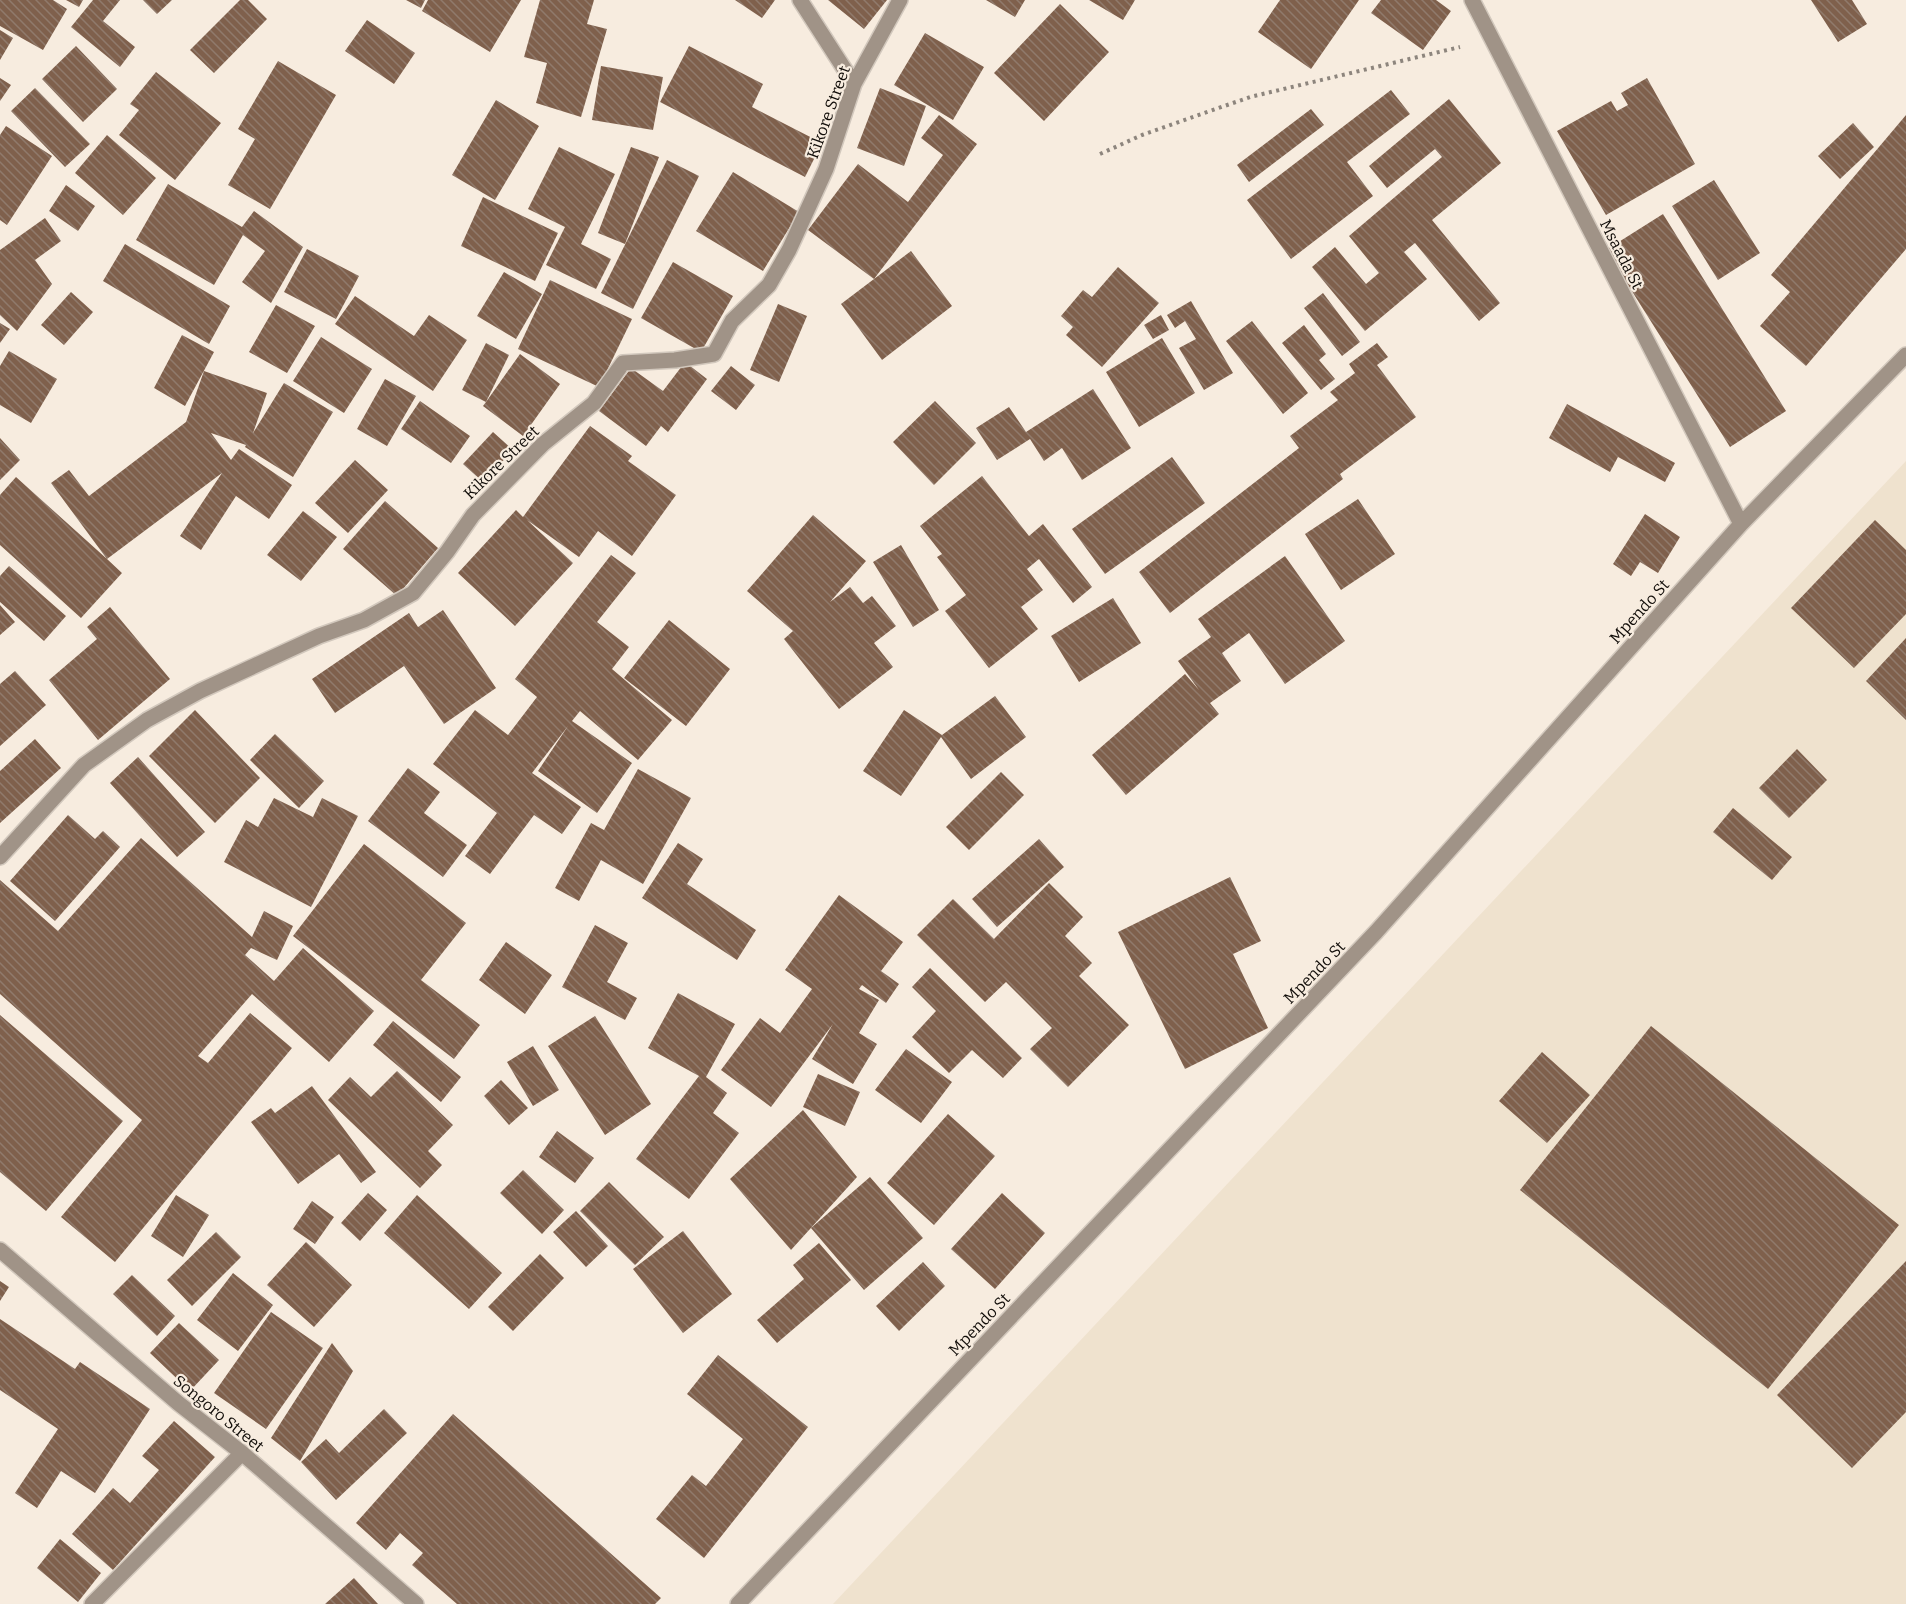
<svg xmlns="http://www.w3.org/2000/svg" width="1906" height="1604" font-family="Bitter,serif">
<defs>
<pattern id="building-back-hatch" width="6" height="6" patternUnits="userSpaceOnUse" patternTransform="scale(1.5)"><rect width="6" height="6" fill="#7f604c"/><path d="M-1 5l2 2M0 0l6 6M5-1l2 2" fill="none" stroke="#907a6c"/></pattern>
</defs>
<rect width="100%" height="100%" fill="#f7ecdf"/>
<!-- industrial -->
<path fill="#efe2ce" d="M 1906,461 L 1906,1604 L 833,1604 Z"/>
<!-- building -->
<path fill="url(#building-back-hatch)" d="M 0,0 L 53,0 L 67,9 L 43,50 L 0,26 Z
M 66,0 L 83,0 L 79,7 Z
M 93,0 L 120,0 L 103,21 L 135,47 L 120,67 L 71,27 Z
M 143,0 L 172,0 L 157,14 Z
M 240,0 L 248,0 L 267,19 L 214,73 L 190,50 Z
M 406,0 L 425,0 L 421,8 Z
M 428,0 L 521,0 L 490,52 L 422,11 Z
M 540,0 L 594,0 L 587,24 L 607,29 L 581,117 L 536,103 L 547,63 L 524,57 Z
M 735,0 L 775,0 L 762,18 Z
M 828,0 L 887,0 L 864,29 Z
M 986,0 L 1025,0 L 1015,17 Z
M 1089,0 L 1135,0 L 1123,20 Z
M 1280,0 L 1359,0 L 1311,69 L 1258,32 Z
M 1381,0 L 1436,0 L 1451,11 L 1423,50 L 1371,13 Z
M 1811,0 L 1852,0 L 1867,24 L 1838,42 Z
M 1060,4 L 1109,52 L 1044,121 L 994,73 Z
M 367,20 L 415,53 L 394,84 L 345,51 Z
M 0,30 L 13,38 L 0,60 Z
M 925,33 L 984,67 L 953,120 L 894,85 Z
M 76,46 L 117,89 L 83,122 L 42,79 Z
M 689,46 L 763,84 L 752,107 L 822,143 L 805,177 L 660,102 Z
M 278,61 L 336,95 L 270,209 L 228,185 L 255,139 L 238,129 Z
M 601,66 L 663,77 L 653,130 L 592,120 Z
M 156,72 L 221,123 L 175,180 L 119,135 L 139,110 L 130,104 Z
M 0,78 L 11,85 L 0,101 Z
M 1647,78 L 1695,164 L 1606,215 L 1557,131 L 1611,101 L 1617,111 L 1628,105 L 1621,93 Z
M 35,88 L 90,144 L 65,167 L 11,111 Z
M 880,88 L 926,106 L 904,166 L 857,148 Z
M 1391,90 L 1410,114 L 1347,162 L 1373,196 L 1291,259 L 1247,200 Z
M 1449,99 L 1501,163 L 1432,220 L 1500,303 L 1479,321 L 1415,243 L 1404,252 L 1427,279 L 1365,331 L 1312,267 L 1335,247 L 1366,284 L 1379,273 L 1349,236 L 1442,157 L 1435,149 L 1387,188 L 1369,166 Z
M 496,100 L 539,126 L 495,200 L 452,175 Z
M 1311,109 L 1324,125 L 1249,182 L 1237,165 Z
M 939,115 L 977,144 L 874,279 L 808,230 L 858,164 L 908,202 L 943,155 L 921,138 Z
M 1906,115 L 1906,249 L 1806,366 L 1760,326 L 1790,292 L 1771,275 Z
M 1853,123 L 1874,147 L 1840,179 L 1818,156 Z
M 6,126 L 52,156 L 7,225 L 0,220 L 0,135 Z
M 107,135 L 156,178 L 123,215 L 75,173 Z
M 559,147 L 615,174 L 581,244 L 611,259 L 596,289 L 546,265 L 565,227 L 528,209 Z
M 631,147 L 659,157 L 625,244 L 598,233 Z
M 667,160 L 699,176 L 633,309 L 601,293 Z
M 733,172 L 799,212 L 763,271 L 696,231 Z
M 1714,180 L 1760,253 L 1718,280 L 1672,206 Z
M 168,184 L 242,227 L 254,211 L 303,247 L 271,303 L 242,282 L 265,251 L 243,235 L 214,285 L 136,240 Z
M 66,185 L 95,206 L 78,231 L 49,211 Z
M 483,197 L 558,233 L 535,281 L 461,246 Z
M 1663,214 L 1786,411 L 1730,447 L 1606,250 Z
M 45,218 L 61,241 L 35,260 L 52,284 L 17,331 L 0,315 L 0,250 Z
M 125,244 L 230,306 L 209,344 L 103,281 Z
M 307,249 L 359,276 L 336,319 L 284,292 Z
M 911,251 L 952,306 L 882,360 L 841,304 Z
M 673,262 L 733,296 L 701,352 L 641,318 Z
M 1118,267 L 1159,303 L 1102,367 L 1066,335 L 1073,327 L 1061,316 L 1083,290 L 1092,297 Z
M 504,272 L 542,294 L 516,339 L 477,316 Z
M 550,280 L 632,319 L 599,387 L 518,349 Z
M 71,292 L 93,312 L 64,345 L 41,325 Z
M 1323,293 L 1360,342 L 1342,356 L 1304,308 Z
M 355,296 L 414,336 L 429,315 L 467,340 L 433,391 L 335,324 Z
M 1191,301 L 1233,373 L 1204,390 L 1179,348 L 1196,339 L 1185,321 L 1175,328 L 1167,315 Z
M 778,304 L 807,316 L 779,382 L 750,370 Z
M 276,305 L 315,326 L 287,373 L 249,352 Z
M 1161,315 L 1169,330 L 1153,339 L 1144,325 Z
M 1252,321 L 1308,393 L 1283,414 L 1226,341 Z
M 0,323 L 10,329 L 0,343 Z
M 1304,325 L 1326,354 L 1319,360 L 1335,379 L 1321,390 L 1282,343 Z
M 182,335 L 214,352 L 185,406 L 154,388 Z
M 321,337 L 372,369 L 344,413 L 293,381 Z
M 1162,338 L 1195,393 L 1139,427 L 1106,372 Z
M 486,343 L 509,355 L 486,402 L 520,354 L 560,384 L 523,436 L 483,406 L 486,402 L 462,390 Z
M 1377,343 L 1388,357 L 1377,365 L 1416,417 L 1340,474 L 1343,479 L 1170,613 L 1139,572 L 1299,448 L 1290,436 L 1338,400 L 1330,392 L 1355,373 L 1349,364 Z
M 9,351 L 57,379 L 31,423 L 0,405 L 0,366 Z
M 685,362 L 707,379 L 668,432 L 661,426 L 646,446 L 599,411 L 631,368 L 663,391 Z
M 731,366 L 755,385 L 736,410 L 711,391 Z
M 204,371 L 267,393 L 253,433 L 284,383 L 333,412 L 293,477 L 245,447 L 246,445 L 211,433 L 231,460 L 239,449 L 292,485 L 269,519 L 236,496 L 201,550 L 180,536 L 222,473 L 107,559 L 122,573 L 81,618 L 0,545 L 0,495 L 16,477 L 107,559 L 51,483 L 69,470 L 89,496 L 186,422 Z
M 385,379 L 416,396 L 387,446 L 357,429 Z
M 1093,389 L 1131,448 L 1082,480 L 1062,448 L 1044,461 L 1030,439 L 997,460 L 976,428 L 1009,407 L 1026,432 Z
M 420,401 L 470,436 L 451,463 L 401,429 Z
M 935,401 L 976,443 L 934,485 L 893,442 Z
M 1567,404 L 1675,463 L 1665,482 L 1618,457 L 1610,472 L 1549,438 Z
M 590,426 L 632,456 L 628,461 L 676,495 L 632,556 L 598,531 L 579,557 L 527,520 L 573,563 L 515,626 L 458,573 L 516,510 L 523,517 Z
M 493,432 L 513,450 L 483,482 L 463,464 Z
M 0,438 L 20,460 L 0,480 Z
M 1172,457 L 1205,503 L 1105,574 L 1072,529 Z
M 355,460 L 388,490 L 348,533 L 315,503 Z
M 982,476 L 1029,536 L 1043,524 L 1092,587 L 1073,603 L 1039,559 L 1027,569 L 1043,590 L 1021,607 L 1038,629 L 989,668 L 945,611 L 966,595 L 937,557 L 942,554 L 920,526 Z
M 1358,499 L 1395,554 L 1341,590 L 1305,534 Z
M 385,501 L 438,548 L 397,596 L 343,549 Z
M 303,511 L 337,537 L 301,581 L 267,555 Z
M 1645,514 L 1680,537 L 1658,573 L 1640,562 L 1631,576 L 1613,564 Z
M 813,515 L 866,561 L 830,602 L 850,587 L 863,603 L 872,596 L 896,626 L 874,643 L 893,667 L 839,709 L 784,639 L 793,631 L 747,591 Z
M 1875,520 L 1906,550 L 1906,614 L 1854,668 L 1791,608 Z
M 901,545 L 939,610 L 913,627 L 873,562 Z
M 611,555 L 636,573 L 597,622 L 629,647 L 612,669 L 672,720 L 638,760 L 580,711 L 572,721 L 632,763 L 597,813 L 538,771 L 568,726 L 532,773 L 581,807 L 562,834 L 534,815 L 490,874 L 465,856 L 497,813 L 433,764 L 475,710 L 508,735 L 537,697 L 515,679 Z
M 1285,556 L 1345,641 L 1285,684 L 1249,633 L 1222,653 L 1241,681 L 1210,703 L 1219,714 L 1126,795 L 1092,755 L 1185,674 L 1199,690 L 1178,661 L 1211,637 L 1198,619 Z
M 9,566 L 66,616 L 44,641 L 0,602 L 0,576 Z
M 1113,598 L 1141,643 L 1079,682 L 1051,636 Z
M 0,605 L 15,622 L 0,635 Z
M 110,607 L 170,679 L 98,740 L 49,680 L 97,639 L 87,627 Z
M 443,610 L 496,688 L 444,724 L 404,666 L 335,713 L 312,679 L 409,613 L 418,627 Z
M 669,620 L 730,669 L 686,726 L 624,678 Z
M 1906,638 L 1906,720 L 1866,681 Z
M 15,671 L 46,705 L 0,746 L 0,684 Z
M 995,696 L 1026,737 L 971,779 L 941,737 L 901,796 L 863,771 L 904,710 L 942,735 Z
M 195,710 L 260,778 L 215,823 L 149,756 Z
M 275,734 L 324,781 L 299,808 L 250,760 Z
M 35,739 L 61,768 L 0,823 L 0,771 Z
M 1797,749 L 1827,780 L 1789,818 L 1759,788 Z
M 138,757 L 205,832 L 177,857 L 110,783 Z
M 408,768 L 440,792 L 424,813 L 467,845 L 443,877 L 368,821 Z
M 638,769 L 691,798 L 643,884 L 601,860 L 579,901 L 555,888 L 591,823 L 604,830 Z
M 1001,772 L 1024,795 L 969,850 L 946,827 Z
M 274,798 L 313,817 L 322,798 L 358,816 L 311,907 L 224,862 L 246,820 L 258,827 Z
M 1733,808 L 1792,857 L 1772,880 L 1713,832 Z
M 68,815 L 95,839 L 103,831 L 120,847 L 55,921 L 10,881 Z
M 141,838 L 252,937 L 264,911 L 293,926 L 277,960 L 251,948 L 245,955 L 274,981 L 303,948 L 374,1011 L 329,1062 L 252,994 L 198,1056 L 208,1063 L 250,1013 L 292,1048 L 115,1262 L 61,1217 L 142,1120 L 0,994 L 0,880 L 58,931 Z
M 1039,839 L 1064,867 L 997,927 L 972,899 Z
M 678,843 L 703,859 L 687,884 L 756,930 L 737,960 L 642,898 Z
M 364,844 L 466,923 L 421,980 L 480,1025 L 454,1059 L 293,936 Z
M 1230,877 L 1261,941 L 1233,954 L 1268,1028 L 1185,1069 L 1118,932 Z
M 1049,883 L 1083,917 L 1065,936 L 1092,963 L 1079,976 L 1129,1025 L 1068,1087 L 1030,1049 L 1052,1028 L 1006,982 L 985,1002 L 917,935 L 953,899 L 994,939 Z
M 839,895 L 903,942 L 881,971 L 899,984 L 886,1003 L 862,985 L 859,989 L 879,1000 L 859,1033 L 877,1044 L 853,1084 L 812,1059 L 833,1024 L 771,1107 L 721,1070 L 760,1018 L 780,1033 L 812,989 L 785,970 Z
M 595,925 L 628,943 L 607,982 L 637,998 L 625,1020 L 562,987 Z
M 506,942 L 552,975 L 525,1014 L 479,980 Z
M 930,968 L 1022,1058 L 1003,1078 L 972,1050 L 949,1073 L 912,1037 L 936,1011 L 912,987 Z
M 678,993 L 735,1024 L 706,1077 L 727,1093 L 713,1113 L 739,1133 L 689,1199 L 636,1159 L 699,1076 L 648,1048 Z
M 0,1015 L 123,1121 L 46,1211 L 0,1172 Z
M 595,1016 L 651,1104 L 605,1135 L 548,1046 Z
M 393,1021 L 461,1077 L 441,1102 L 373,1045 Z
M 1651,1026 L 1899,1225 L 1768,1389 L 1520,1190 Z
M 533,1046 L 559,1090 L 533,1106 L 507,1062 Z
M 906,1049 L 952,1082 L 921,1123 L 875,1090 Z
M 1542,1052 L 1590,1095 L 1547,1143 L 1499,1101 Z
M 397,1071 L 453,1125 L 428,1151 L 442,1165 L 420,1188 L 328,1100 L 350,1077 L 371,1097 Z
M 818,1074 L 860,1092 L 845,1126 L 803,1107 Z
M 501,1080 L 528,1108 L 509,1125 L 484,1096 Z
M 312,1086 L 376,1172 L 361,1183 L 339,1154 L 298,1184 L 251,1122 L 271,1108 L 275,1113 Z
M 803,1110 L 857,1177 L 791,1250 L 730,1179 Z
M 948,1114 L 995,1156 L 934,1225 L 887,1183 Z
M 557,1131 L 594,1158 L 575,1183 L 539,1157 Z
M 523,1170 L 564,1210 L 542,1234 L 500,1193 Z
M 870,1177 L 923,1238 L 864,1290 L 811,1228 Z
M 609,1182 L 664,1237 L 635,1265 L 580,1211 Z
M 368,1193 L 387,1210 L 360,1241 L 341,1223 Z
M 1002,1193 L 1045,1233 L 995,1289 L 951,1249 Z
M 176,1195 L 209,1215 L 183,1257 L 151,1236 Z
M 417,1195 L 502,1273 L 469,1309 L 384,1233 Z
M 312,1201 L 334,1217 L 315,1244 L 293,1229 Z
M 576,1211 L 608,1246 L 586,1267 L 553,1232 Z
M 683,1231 L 732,1294 L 683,1333 L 633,1269 Z
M 216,1232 L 241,1257 L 192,1306 L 167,1280 Z
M 306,1242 L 352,1285 L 314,1327 L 267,1285 Z
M 819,1243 L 851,1280 L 777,1343 L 757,1320 L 804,1279 L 793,1265 Z
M 540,1254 L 564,1278 L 513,1331 L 488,1307 Z
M 1906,1261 L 1906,1412 L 1852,1468 L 1777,1395 Z
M 923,1262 L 945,1286 L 899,1331 L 876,1306 Z
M 233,1273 L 273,1305 L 238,1351 L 197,1320 Z
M 132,1275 L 175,1316 L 157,1336 L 113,1294 Z
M 0,1281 L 9,1287 L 0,1301 Z
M 271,1312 L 323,1348 L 266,1429 L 214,1393 Z
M 0,1319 L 75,1369 L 80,1362 L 150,1409 L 95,1493 L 61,1471 L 37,1508 L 15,1493 L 58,1429 L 0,1390 Z
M 179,1323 L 219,1360 L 190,1391 L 150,1353 Z
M 332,1343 L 353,1371 L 300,1461 L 271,1438 Z
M 718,1355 L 808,1427 L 704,1558 L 656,1519 L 692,1475 L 706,1486 L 743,1439 L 687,1394 Z
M 384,1409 L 407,1433 L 336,1500 L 301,1462 L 326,1439 L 339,1453 Z
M 453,1414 L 661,1598 L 655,1604 L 457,1604 L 412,1565 L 423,1553 L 400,1533 L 386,1550 L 356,1523 Z
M 174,1421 L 215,1457 L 113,1570 L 72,1534 L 113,1488 L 130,1503 L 159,1470 L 142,1456 Z
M 60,1539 L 101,1573 L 78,1602 L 37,1568 Z
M 354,1578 L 378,1604 L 325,1604 Z"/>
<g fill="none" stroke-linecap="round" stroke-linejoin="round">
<!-- minor casing -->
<g stroke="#d2c8bd" stroke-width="18">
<path id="minor" d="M 800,0 L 854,84
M 1472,0 L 1741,524
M 0,857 L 84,765 L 147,720 L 200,691 L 319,636 L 364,620 L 413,593 L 447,552 L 473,515 L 543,444 L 594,403 L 623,363 L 675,360 L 714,354 L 732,321 L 769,285 L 789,250 L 826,169 L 854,84 L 900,0
M 0,1250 L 178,1403 L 242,1453 L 416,1604
M 92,1604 L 242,1453
M 738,1604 L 1376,932 L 1741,524 L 1906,355"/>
</g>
<!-- path -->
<path stroke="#8d857d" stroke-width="4" stroke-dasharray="3 4.5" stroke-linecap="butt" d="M 1100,154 L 1142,135 L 1250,97 L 1460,47"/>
<!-- minor -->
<use href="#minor" stroke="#a09387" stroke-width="15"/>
</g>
<g text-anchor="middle" stroke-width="4.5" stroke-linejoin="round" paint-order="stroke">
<!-- street labels -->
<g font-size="16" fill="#100c08" stroke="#f7ecdf">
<text transform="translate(828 112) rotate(-70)" y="6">Kikore Street</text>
<text transform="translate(1622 254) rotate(63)" y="6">Msaada St</text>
<text transform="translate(501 462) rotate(-44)" y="6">Kikore Street</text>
<text transform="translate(1639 611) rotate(-48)" y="6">Mpendo St</text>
<text transform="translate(1314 972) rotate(-46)" y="6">Mpendo St</text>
<text transform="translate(979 1324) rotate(-46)" y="6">Mpendo St</text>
<text transform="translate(219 1413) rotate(39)" y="6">Songoro Street</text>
</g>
</g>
</svg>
